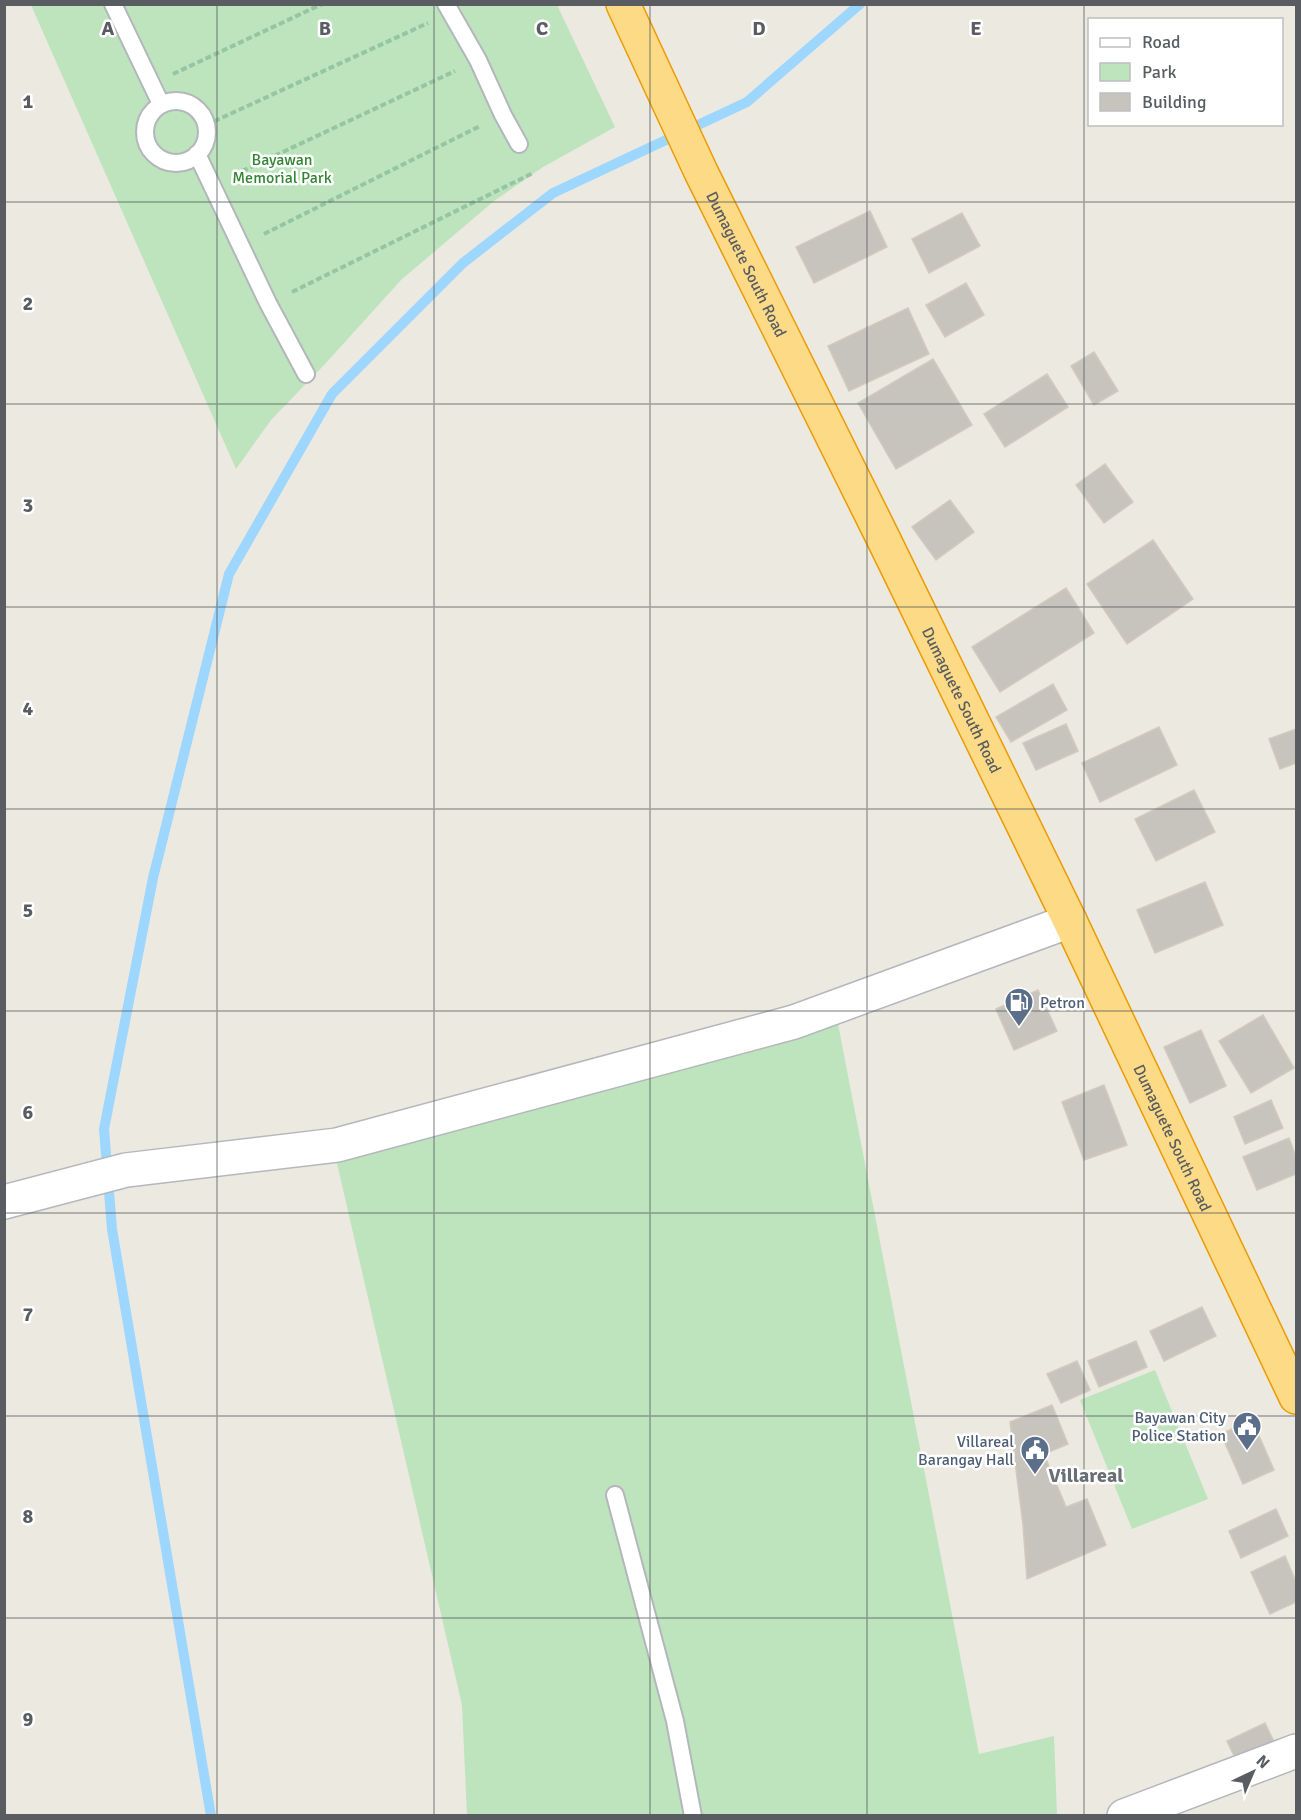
<svg xmlns="http://www.w3.org/2000/svg" width="1301" height="1820" font-family="Signika,sans-serif">
<rect width="100%" height="100%" fill="#ece9e0"/>
<!-- green -->
<path fill="#bde4bc" d="M 31,5 L 557,5 L 615,127 L 543,167 L 494,201 L 401,280 L 325,364 L 271,420 L 236,469 Z
M 838,1024 L 979,1754 L 1054,1736 L 1057,1815 L 467,1815 L 462,1705 L 336,1159 Z
M 1155,1370 L 1208,1499 L 1132,1529 L 1080,1400 Z"/>
<g fill="none" stroke-linecap="round" stroke-linejoin="round">
<!-- stream -->
<path stroke="#9dd7ff" stroke-width="10" d="M 211,1816 L 112,1229 L 104,1129 L 153,878 L 229,574 L 332,394 L 463,263 L 553,193 L 747,102 L 860,4"/>
</g>
<!-- building -->
<path fill="#c7c4bd" stroke="#d1cabe" stroke-width="1.5" d="M 870,211 L 887,247 L 814,283 L 796,247 Z
M 962,213 L 980,246 L 929,273 L 912,239 Z
M 966,283 L 984,315 L 945,337 L 926,305 Z
M 908,308 L 929,354 L 849,391 L 828,346 Z
M 1094,352 L 1118,391 L 1094,405 L 1071,366 Z
M 933,359 L 972,425 L 896,469 L 858,403 Z
M 1047,374 L 1068,407 L 1005,447 L 984,414 Z
M 1105,464 L 1133,502 L 1104,523 L 1076,485 Z
M 950,500 L 974,532 L 936,560 L 912,527 Z
M 1153,540 L 1193,599 L 1127,644 L 1087,584 Z
M 1066,588 L 1094,633 L 1000,692 L 972,647 Z
M 1053,684 L 1067,710 L 1011,742 L 996,717 Z
M 1066,724 L 1078,751 L 1036,770 L 1023,743 Z
M 1159,727 L 1177,765 L 1100,802 L 1082,763 Z
M 1296,729 L 1296,763 L 1280,769 L 1269,739 Z
M 1194,790 L 1215,832 L 1156,861 L 1135,819 Z
M 1205,882 L 1223,925 L 1155,953 L 1137,910 Z
M 1038,990 L 1057,1031 L 1014,1050 L 996,1009 Z
M 1263,1015 L 1294,1068 L 1251,1093 L 1219,1041 Z
M 1201,1030 L 1226,1086 L 1190,1103 L 1164,1047 Z
M 1104,1085 L 1127,1145 L 1084,1160 L 1062,1102 Z
M 1271,1100 L 1283,1128 L 1245,1144 L 1234,1117 Z
M 1289,1138 L 1296,1157 L 1296,1174 L 1257,1190 L 1243,1157 Z
M 1202,1307 L 1216,1336 L 1164,1361 L 1150,1331 Z
M 1136,1341 L 1147,1367 L 1099,1387 L 1088,1361 Z
M 1077,1361 L 1090,1390 L 1061,1403 L 1047,1374 Z
M 1052,1405 L 1068,1444 L 1044,1454 L 1066,1507 L 1087,1499 L 1106,1545 L 1027,1579 L 1023,1525 L 1010,1422 Z
M 1252,1420 L 1274,1470 L 1243,1484 L 1221,1434 Z
M 1276,1509 L 1288,1536 L 1241,1558 L 1229,1531 Z
M 1285,1556 L 1296,1582 L 1296,1602 L 1270,1614 L 1251,1572 Z
M 1265,1723 L 1276,1746 L 1238,1764 L 1227,1741 Z"/>
<g fill="none" stroke-linecap="round" stroke-linejoin="round">
<!-- lane casing -->
<g stroke="#b3b7bb" stroke-width="20">
<path id="lane" d="M 113,4 L 161,104
M 446,4 L 478,60 L 503,115 L 519,144
M145 132a31 31 0 1 1 62 0a31 31 0 1 1-62 0Z
M 197,154 L 268,303 L 306,374
M 615,1495 L 675,1721 L 693,1816"/>
</g>
<!-- street casing -->
<g stroke="#b3b7bb" stroke-width="36">
<path id="street" d="M 1124,1816 L 1296,1751"/>
</g>
<!-- secondary casing -->
<g stroke="#b4b8bd" stroke-width="36">
<path id="secondary" d="M 4,1202 L 126,1170 L 337,1145 L 794,1022 L 1070,921"/>
</g>
<!-- highway casing -->
<g stroke="#ec9b00" stroke-width="36">
<g id="highway">
<path id="s1" d="M 623,4 L 701,172 L 883,538 L 1070,921 L 1296,1397"/>
</g>
</g>
<!-- path -->
<path stroke="#95c5a2" stroke-width="4" stroke-dasharray="6 3" stroke-linecap="butt" d="M 173,74 L 322,4
M 206,125 L 428,23
M 234,175 L 455,71
M 264,234 L 480,126
M 292,292 L 533,173"/>
<!-- lane -->
<use href="#lane" stroke="#fff" stroke-width="16"/>
<!-- street -->
<use href="#street" stroke="#fff" stroke-width="33"/>
<!-- secondary -->
<use href="#secondary" stroke="#fff" stroke-width="33"/>
<!-- highway -->
<use href="#highway" stroke="#fddb86" stroke-width="33"/>
</g>
<!-- grid -->
<path fill="none" stroke="#595d61" stroke-width="1.5" stroke-opacity="0.55" d="M 217,4 L 217,1816M 434,4 L 434,1816M 650,4 L 650,1816M 867,4 L 867,1816M 1084,4 L 1084,1816M 4,202 L 1296,202M 4,404 L 1296,404M 4,607 L 1296,607M 4,809 L 1296,809M 4,1011 L 1296,1011M 4,1213 L 1296,1213M 4,1416 L 1296,1416M 4,1618 L 1296,1618"/>
<!-- icons -->
<defs>
<g id="fuel-pin" transform="scale(1.5)"><path d="M0 17L-7.5 6A9.5 9.5 0 1 1 7.5 6Z" fill="#5c6f8a" stroke="#fff"/><path d="M-5.5-6h7V0h2V4h1.3V-2.5L3-4.5l.8-.8L6-3V5H2.5V1h-1V6h-7ZM-4.2-4.7v3.2H.2V-4.7Z" fill="#fff"/></g>
<g id="civic-pin" transform="scale(1.5)"><path d="M0 17L-7.5 6A9.5 9.5 0 1 1 7.5 6Z" fill="#5c6f8a" stroke="#fff"/><path d="M-.6-6.5H3V-4.5H.6V-3L4-1V1h2V6H-6V1h2V-1L-.6-3ZM-1.2 2.5V6h2.4V2.5Z" fill="#fff"/></g>
</defs>
<g fill-rule="evenodd">
<use href="#fuel-pin" x="1019" y="1002"/>
<use href="#civic-pin" x="1247" y="1426"/>
<use href="#civic-pin" x="1035" y="1450"/>
</g>
<g text-anchor="middle" stroke-width="5" stroke-linejoin="round" paint-order="stroke">
<!-- park labels -->
<g font-size="16" fill="#348536" stroke="#fff">
<text x="282" y="165">Bayawan<tspan x="282" dy="18">Memorial Park</tspan></text>
</g>
<!-- street labels -->
<g font-size="16" fill="#595d61" stroke="#fff">
<text dy="6" stroke="none"><textPath href="#s1" startOffset="288">Dumaguete South Road</textPath></text>
<text dy="6" stroke="none"><textPath href="#s1" startOffset="774">Dumaguete South Road</textPath></text>
<text dy="6" stroke="none"><textPath href="#s1" startOffset="1260">Dumaguete South Road</textPath></text>
</g>
<!-- service labels -->
<g font-size="16" fill="#4e5e75" stroke="#fff" text-anchor="end">
<text x="1040" y="1008" text-anchor="start">Petron</text>
<text x="1226" y="1423">Bayawan City<tspan x="1226" dy="18">Police Station</tspan></text>
<text x="1014" y="1447">Villareal<tspan x="1014" dy="18">Barangay Hall</tspan></text>
</g>
<!-- quarter labels -->
<g font-size="20" font-weight="bold" fill="#6a6f73" stroke="#fff">
<text x="1086" y="1482">Villareal</text>
</g>
</g>
<g font-size="20" text-anchor="middle" font-weight="bold" fill="#595d61" stroke="#fff" stroke-width="5" stroke-linejoin="round" paint-order="stroke">
<text x="108" y="35">A</text>
<text x="325" y="35">B</text>
<text x="542" y="35">C</text>
<text x="759" y="35">D</text>
<text x="976" y="35">E</text>
<text x="28" y="108">1</text>
<text x="28" y="310">2</text>
<text x="28" y="512">3</text>
<text x="28" y="715">4</text>
<text x="28" y="917">5</text>
<text x="28" y="1119">6</text>
<text x="28" y="1321">7</text>
<text x="28" y="1523">8</text>
<text x="28" y="1726">9</text>
</g>
<!-- border -->
<rect width="1301" height="1820" fill="none" stroke="#595d61" stroke-width="12"/>
<!-- legend -->
<rect x="1088" y="18" width="195" height="108" fill="#ffffff" stroke="#bdbec0" stroke-width="1.5"/>
<rect x="1100" y="38" width="30" height="9" fill="#ffffff" stroke="#bdbec0" stroke-width="1.5"/>
<text x="1142" y="48" font-size="18" fill="#595d61">Road</text>
<rect x="1100" y="63" width="30" height="18" fill="#bde4bc" stroke="#bdbec0" stroke-width="1.5"/>
<text x="1142" y="78" font-size="18" fill="#595d61">Park</text>
<rect x="1100" y="93" width="30" height="18" fill="#c7c4bd" stroke="#bdbec0" stroke-width="1.5"/>
<text x="1142" y="108" font-size="18" fill="#595d61">Building</text>
<!-- north arrow -->
<g transform="translate(1253 1772) rotate(44)" stroke="#ffffff" stroke-width="4.5" paint-order="stroke">
<path d="M0-4.5L10 22L0 15L-10 22Z" fill="#595d61"/>
<text y="-9" font-size="16" font-weight="bold" text-anchor="middle" fill="#595d61">N</text>
</g>
</svg>
